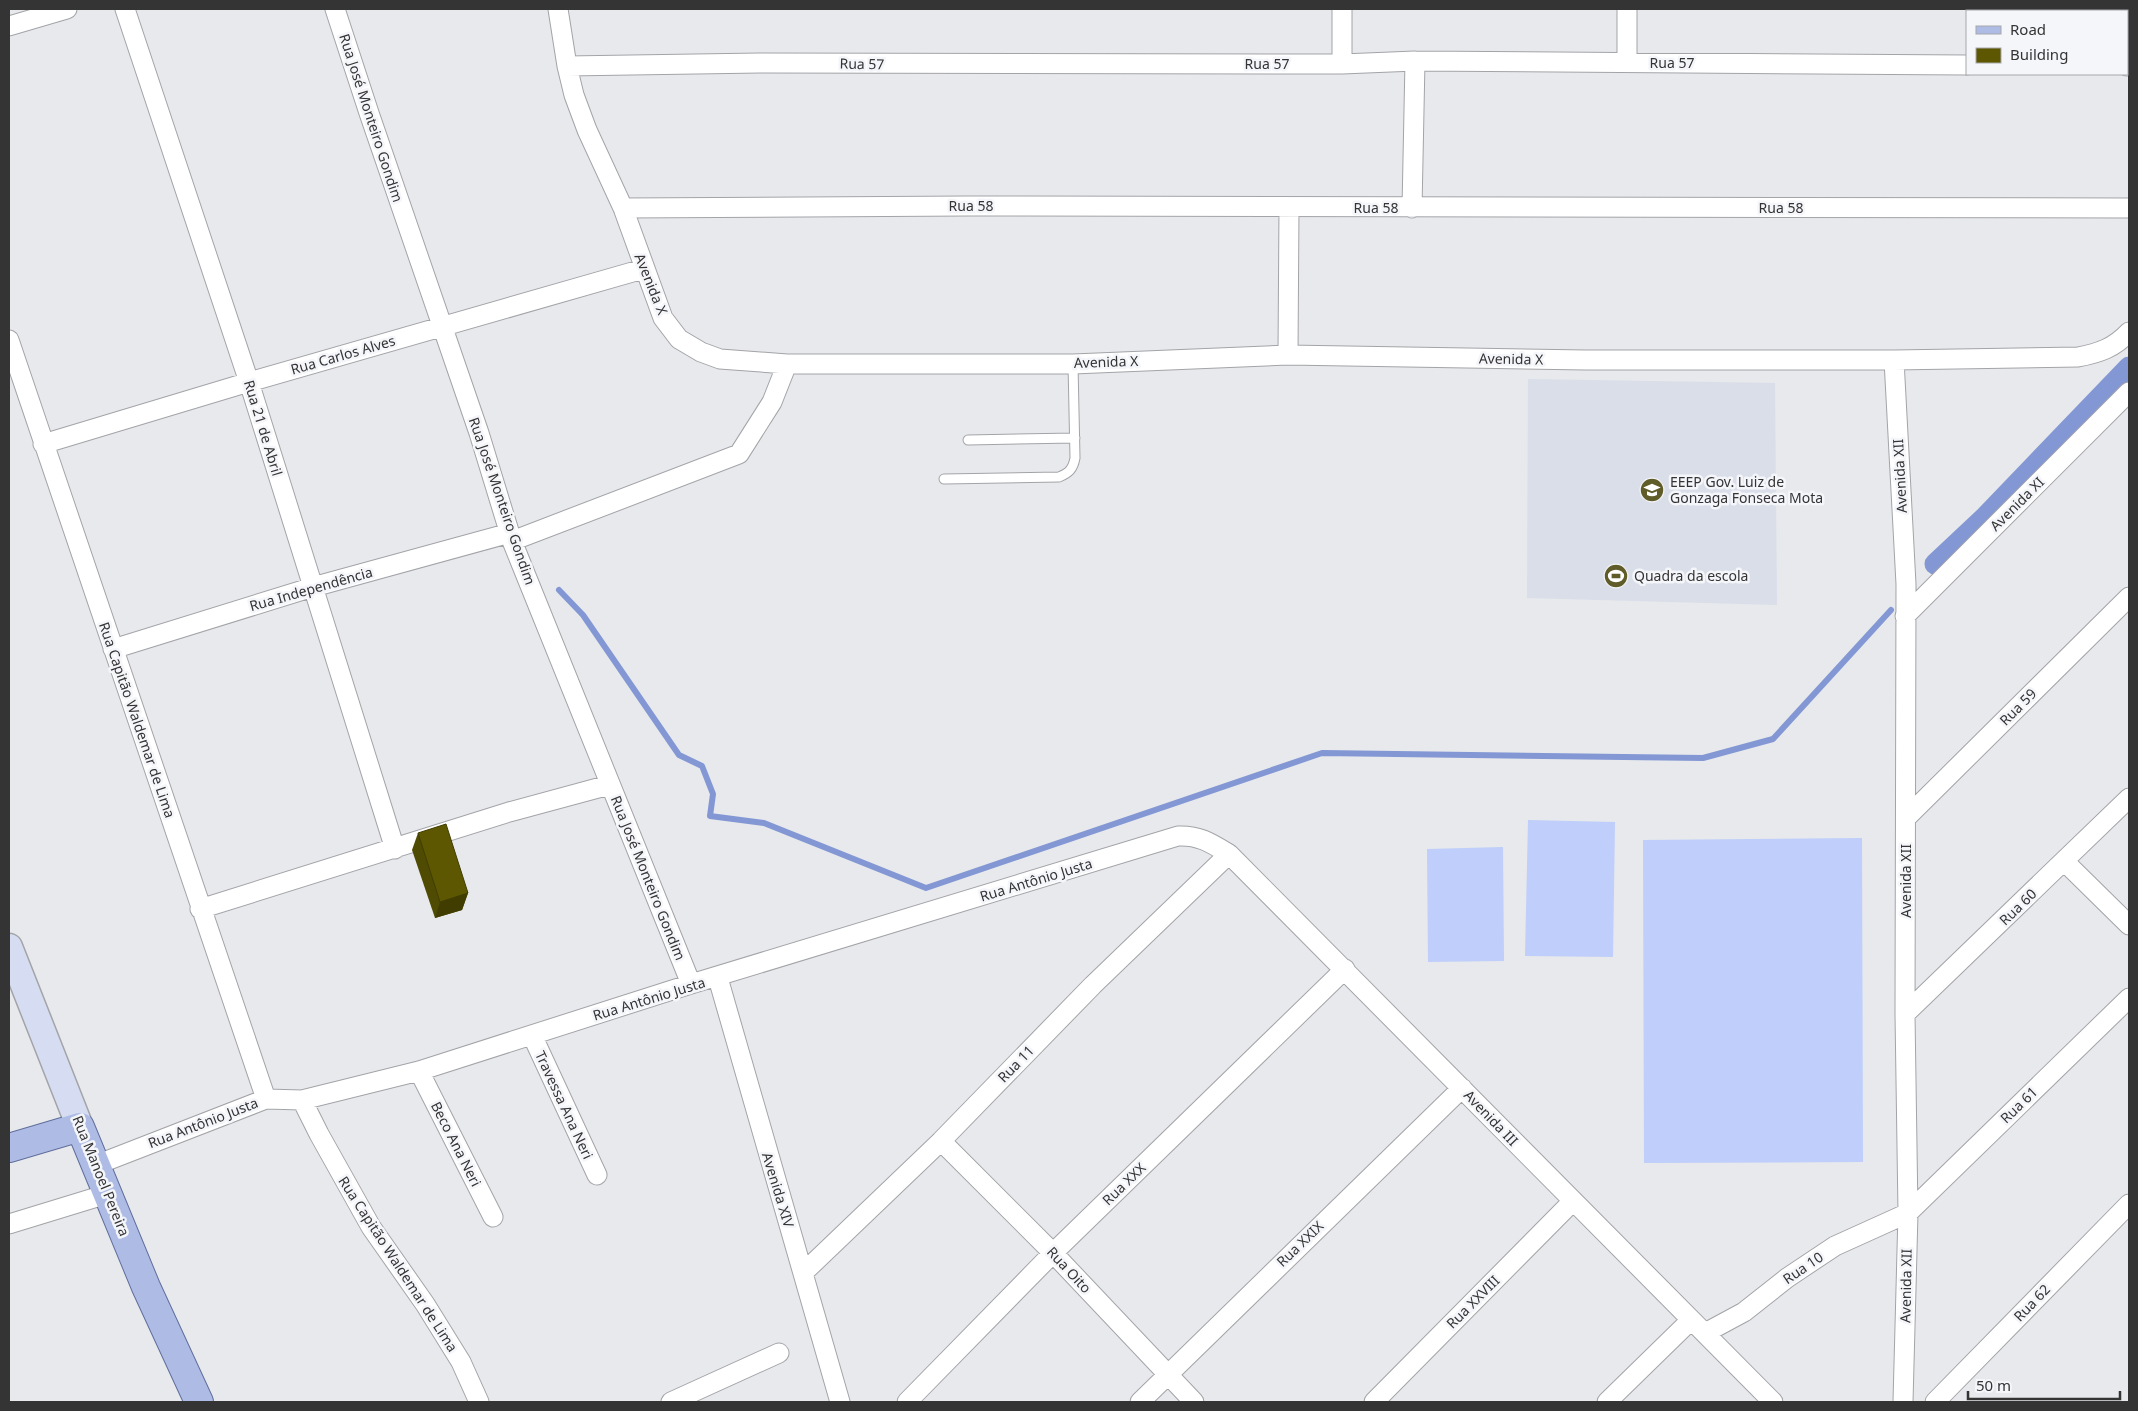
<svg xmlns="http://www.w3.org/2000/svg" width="2138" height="1411" font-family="'Noto Sans',sans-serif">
<rect width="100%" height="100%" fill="#e7e9ec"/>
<!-- built -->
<path fill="#dadee9" d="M 1528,379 L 1775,383 L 1777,605 L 1527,598 Z"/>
<!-- garden -->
<path fill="#bfcefa" d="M 1528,820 L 1615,822 L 1613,957 L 1525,956 Z
M 1862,838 L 1863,1162 L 1644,1163 L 1643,840 Z
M 1503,847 L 1504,961 L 1428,962 L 1427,849 Z"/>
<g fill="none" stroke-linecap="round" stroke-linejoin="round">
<!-- stream -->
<path stroke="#8397d4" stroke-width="6" d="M 559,590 L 583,615 L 679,755 L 702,766 L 713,794 L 710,816 L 764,823 L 926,888 L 1322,753 L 1703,758 L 1773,739 L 1891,610"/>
<!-- canal -->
<path stroke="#8397d4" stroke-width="21" d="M 1935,564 L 1984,518 L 2129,367"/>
<!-- lane casing -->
<g stroke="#a3a4a8" stroke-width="11">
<path id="lane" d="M 968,440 L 1075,438
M 944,479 L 1059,477 C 1069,473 1073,469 1075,458 L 1073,364"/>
</g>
<!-- street casing -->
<g stroke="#a3a4a8" stroke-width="21">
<path id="street" d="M 125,9 L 249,382 L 395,849
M 335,9 L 369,113 L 479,433 L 512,541 L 691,984
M 558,9 L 567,66 L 574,95 L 587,130 L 623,208 L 663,318 L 679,339 L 701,352 L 720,359 L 787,364 L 1073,364 L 1288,355 L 1586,360 L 1894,360 L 2078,357 C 2099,353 2114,348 2129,332
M 1627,9 L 1627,62
M 9,26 L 67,9
M 1342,64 L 1342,9
M 567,66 L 760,63 L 1342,64 L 1415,61 L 1967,65
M 2127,66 L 2129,66
M 623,208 L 968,206 L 2129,208
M 1412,208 L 1415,61
M 9,340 L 266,1099
M 1288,355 L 1289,207
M 1894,360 L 1906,584 L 1905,1014 L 1908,1213 L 1903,1402
M 43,444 L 249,382 L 643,269
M 512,541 L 739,454 L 772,402 L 787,364
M 1905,616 L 2129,392
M 113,649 L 313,587 L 510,533
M 1906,818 L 2129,597
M 2065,862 L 2129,925
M 200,909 L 509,812 L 609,785
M 718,978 L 840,1402
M 1905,1014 L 2129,798
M 532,1035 L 597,1175
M 419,1071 L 493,1217
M 302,1100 L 319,1134 L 371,1227 L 425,1304 L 461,1362 L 479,1402
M 941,1141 L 1053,1253 L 1194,1402
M 96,1165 L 266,1099 L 302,1100 L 419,1071 L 691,984 L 1178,836 C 1199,835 1211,843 1229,854 L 1773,1402
M 9,1224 L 107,1194
M 803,1273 L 941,1141 L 1093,985 L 1229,854
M 1705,1333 L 1744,1312 L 1787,1278 L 1835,1246 L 1908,1213 L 2129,998
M 671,1402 L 779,1353
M 907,1402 L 1053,1253 L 1345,969
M 1140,1402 L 1462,1088
M 1374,1402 L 1572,1202
M 1607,1402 L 1691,1320
M 1935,1402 L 2129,1204"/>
</g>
<!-- secondary casing -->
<g stroke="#a3a4a8" stroke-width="29">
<path id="secondary" d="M 9,947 L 80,1127"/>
</g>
<!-- primary casing -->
<g stroke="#606e9c" stroke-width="30">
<path id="primary" d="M 9,1148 L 80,1127 L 146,1287 L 199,1402"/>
</g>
<!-- lane -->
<use href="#lane" stroke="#fff" stroke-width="9"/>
<!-- street -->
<use href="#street" stroke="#fff" stroke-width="19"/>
<!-- secondary -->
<use href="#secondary" stroke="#d6ddf2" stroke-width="26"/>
<!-- primary -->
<use href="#primary" stroke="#aebbe5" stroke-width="28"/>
</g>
<!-- wall -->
<path fill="#504b02" d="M 418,833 L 468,893 L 462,910 L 435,918 L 412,850 Z"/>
<!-- shaded-wall -->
<path fill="#413d01" d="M 468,893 L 462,910 L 435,918 L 440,902 Z"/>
<!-- building -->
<path fill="#5d5702" stroke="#413d01" d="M 446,824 L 468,893 L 440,902 L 418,833 Z"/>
<!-- icons -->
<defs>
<g id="school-disc" transform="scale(1.25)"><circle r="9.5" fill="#605c29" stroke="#f5f6fa"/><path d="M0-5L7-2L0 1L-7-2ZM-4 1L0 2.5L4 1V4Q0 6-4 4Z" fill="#fff"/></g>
<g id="stadium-disc" transform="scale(1.25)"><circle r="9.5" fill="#605c29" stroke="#f5f6fa"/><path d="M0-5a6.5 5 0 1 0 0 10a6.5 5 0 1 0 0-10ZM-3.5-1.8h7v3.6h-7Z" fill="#fff"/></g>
</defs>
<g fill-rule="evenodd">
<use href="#school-disc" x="1652" y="490"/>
<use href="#stadium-disc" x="1616" y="576"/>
</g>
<g text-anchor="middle" stroke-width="5" stroke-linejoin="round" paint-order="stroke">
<!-- street labels -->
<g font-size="14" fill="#343435" stroke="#f5f6fa">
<text x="1672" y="68">Rua 57</text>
<text transform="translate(862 64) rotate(1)" y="5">Rua 57</text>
<text x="1267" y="69">Rua 57</text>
<text transform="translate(371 118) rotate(72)" y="5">Rua José Monteiro Gondim</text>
<text x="971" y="211">Rua 58</text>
<text x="1376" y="213">Rua 58</text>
<text x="1781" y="213">Rua 58</text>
<text transform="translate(651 284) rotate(68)" y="5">Avenida X</text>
<text transform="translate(343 355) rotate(-16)" y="5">Rua Carlos Alves</text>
<text transform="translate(1511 359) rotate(1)" y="5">Avenida X</text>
<text transform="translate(1106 362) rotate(-2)" y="5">Avenida X</text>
<text transform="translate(263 428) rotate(73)" y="5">Rua 21 de Abril</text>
<text transform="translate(1900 476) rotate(-93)" y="5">Avenida XII</text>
<text transform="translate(502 501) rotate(71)" y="5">Rua José Monteiro Gondim</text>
<text transform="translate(2017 504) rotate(-45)" y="5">Avenida XI</text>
<text transform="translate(311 589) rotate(-16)" y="5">Rua Independência</text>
<text transform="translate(2018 707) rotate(-45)" y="5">Rua 59</text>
<text transform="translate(137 720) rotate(71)" y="5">Rua Capitão Waldemar de Lima</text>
<text transform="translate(648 878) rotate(68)" y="5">Rua José Monteiro Gondim</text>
<text transform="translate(1036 880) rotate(-17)" y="5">Rua Antônio Justa</text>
<text transform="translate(1906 881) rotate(-90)" y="5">Avenida XII</text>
<text transform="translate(2018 907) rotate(-44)" y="5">Rua 60</text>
<text transform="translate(649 999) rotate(-17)" y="5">Rua Antônio Justa</text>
<text transform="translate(1016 1064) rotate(-46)" y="5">Rua 11</text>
<text transform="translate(564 1105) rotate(65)" y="5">Travessa Ana Neri</text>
<text transform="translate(2019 1105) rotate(-44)" y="5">Rua 61</text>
<text transform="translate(1491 1118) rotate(46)" y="5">Avenida III</text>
<text transform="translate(203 1123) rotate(-21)" y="5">Rua Antônio Justa</text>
<text transform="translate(456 1144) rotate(63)" y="5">Beco Ana Neri</text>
<text transform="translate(101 1176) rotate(68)" y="5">Rua Manoel Pereira</text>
<text transform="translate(1124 1184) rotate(-44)" y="5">Rua XXX</text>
<text transform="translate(778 1190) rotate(73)" y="5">Avenida XIV</text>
<text transform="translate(1300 1244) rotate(-44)" y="5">Rua XXIX</text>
<text transform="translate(398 1264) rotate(57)" y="5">Rua Capitão Waldemar de Lima</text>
<text transform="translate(1803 1268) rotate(-34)" y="5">Rua 10</text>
<text transform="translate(1069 1270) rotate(47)" y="5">Rua Oito</text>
<text transform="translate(1906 1286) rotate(-89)" y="5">Avenida XII</text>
<text transform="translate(1473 1302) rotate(-45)" y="5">Rua XXVIII</text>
<text transform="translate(2032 1303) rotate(-46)" y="5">Rua 62</text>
</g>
<!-- poi labels -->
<g font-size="14" fill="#343435" stroke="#f5f6fa" text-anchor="start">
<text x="1670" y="487">EEEP Gov. Luiz de<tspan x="1670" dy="16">Gonzaga Fonseca Mota</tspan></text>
<text x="1634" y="581">Quadra da escola</text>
</g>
</g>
<!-- border -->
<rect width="2138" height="1411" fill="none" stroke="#343435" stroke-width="20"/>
<!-- legend -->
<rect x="1966" y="10" width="162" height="65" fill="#f5f6fa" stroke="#a8a8ab"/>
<rect x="1976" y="26" width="25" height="8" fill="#aebbe5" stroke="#a8a8ab"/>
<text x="2010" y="35" font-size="15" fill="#343435">Road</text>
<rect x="1976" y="48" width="25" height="15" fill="#5d5702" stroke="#a8a8ab"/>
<text x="2010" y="60" font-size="15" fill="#343435">Building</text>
<!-- scale -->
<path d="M1968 1391v8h152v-8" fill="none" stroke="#343435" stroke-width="2.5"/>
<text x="1976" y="1391" font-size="15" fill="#343435" stroke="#f5f6fa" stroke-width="4" paint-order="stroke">50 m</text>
</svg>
